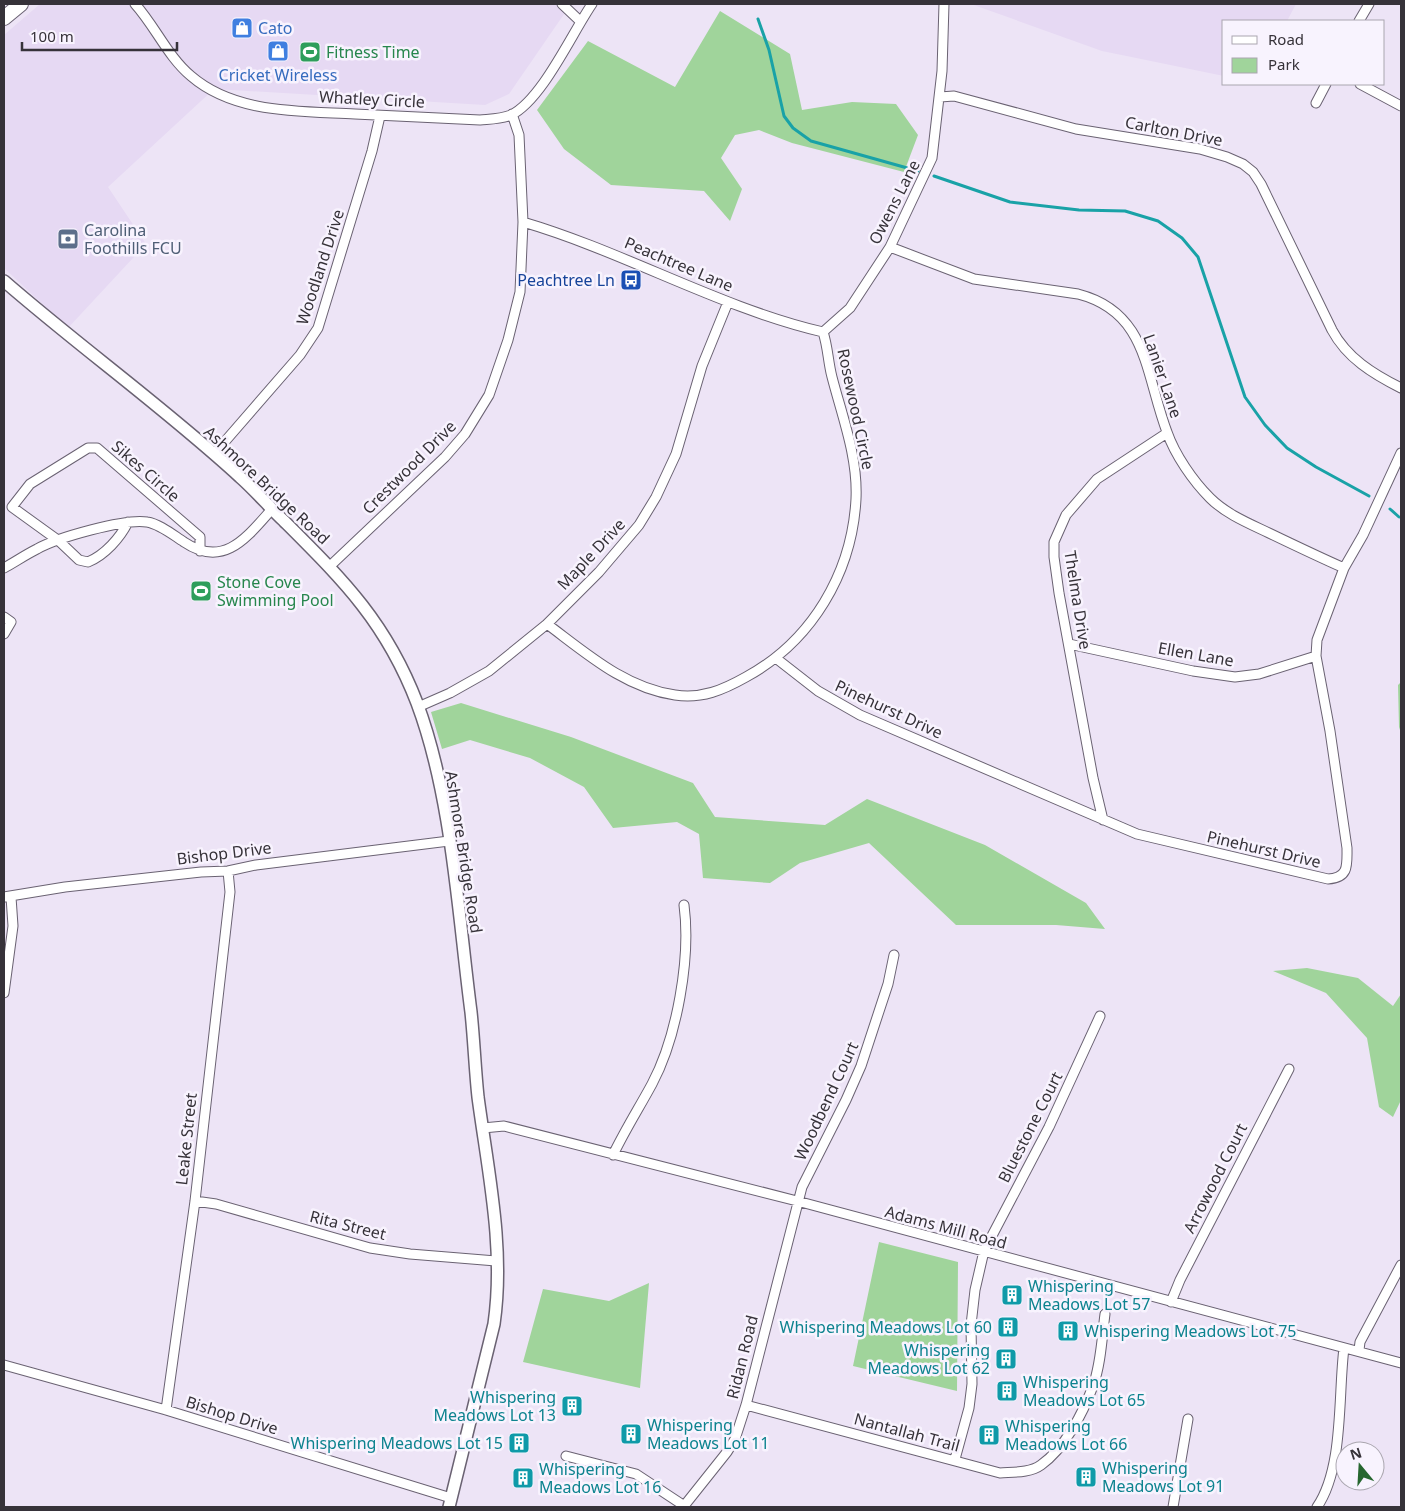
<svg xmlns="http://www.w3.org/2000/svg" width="1405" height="1511" font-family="'Noto Sans',sans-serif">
<rect width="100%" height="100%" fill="#ede4f6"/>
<!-- built -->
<path fill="#e6d9f3" d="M 40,4 L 571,4 L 509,94 L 485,105 L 214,89 L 108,187 L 146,244 L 68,328 L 4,268 L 4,35 Z
M 971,4 L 1296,4 L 1287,21 L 1224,21 L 1224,76 L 1102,51 Z"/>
<!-- green -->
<path fill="#a0d49b" d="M 720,11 L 790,54 L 802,110 L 852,102 L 896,104 L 918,135 L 904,172 L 792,143 L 759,130 L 735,135 L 721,158 L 742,189 L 730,221 L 704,191 L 611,185 L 564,149 L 537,110 L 588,41 L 675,87 Z
M 1401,682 L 1401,733 L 1399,727 L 1398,685 Z
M 461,703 L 571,737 L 693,783 L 715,817 L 825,825 L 867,799 L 985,845 L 1086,903 L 1105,929 L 1056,925 L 956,925 L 869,843 L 800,863 L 770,883 L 703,878 L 699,834 L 677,822 L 613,828 L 584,787 L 530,758 L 470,740 L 442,749 L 431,712 Z
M 1307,968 L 1358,978 L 1393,1006 L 1401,994 L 1401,1100 L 1393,1117 L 1379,1107 L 1367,1038 L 1326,993 L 1273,971 Z
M 879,1242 L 958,1262 L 957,1391 L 853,1366 Z
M 649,1283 L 640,1388 L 523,1362 L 543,1289 L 609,1301 Z"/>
<!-- water -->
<path fill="#19a2a7" d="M 203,581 L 211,587 L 198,601 L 191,595 Z"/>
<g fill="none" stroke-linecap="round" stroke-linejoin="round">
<!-- stream -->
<path stroke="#19a2a7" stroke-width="3" d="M 758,19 L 769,50 L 784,116 L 793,128 L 811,141 L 918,171
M 934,176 L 1010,202 L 1079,210 L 1125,211 L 1158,221 L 1182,238 L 1198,257 L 1245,397 L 1265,425 L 1287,448 L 1316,467 L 1369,496
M 1390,509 L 1399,517"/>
<!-- minor casing -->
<g stroke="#6a6272" stroke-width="11">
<path id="minor" d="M 135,4 C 155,26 168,57 191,76 C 235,114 300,111 355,114 C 396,116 438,118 480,120 C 490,119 501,119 511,115 C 542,100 572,33 592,4
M 562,4 L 580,21
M 1359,21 L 1369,4
M 1360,84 L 1401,106
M 940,97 L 954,96 L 1076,129 L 1200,149 L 1227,157 L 1243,164 L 1253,172 L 1261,184 L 1332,330 C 1347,358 1373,374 1401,388
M 1316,103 L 1326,84
M 523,222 C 625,252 720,308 823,332
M 890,247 L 974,279 L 1078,294 C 1148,312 1145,374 1167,432 C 1175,455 1193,481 1210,498 C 1226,514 1248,523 1269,533 C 1294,545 1319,557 1344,568
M 823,332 L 850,308 L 890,247 L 932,158 L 942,71 L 944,4
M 214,454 L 300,355 L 318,328 L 372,151 L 380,116
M 128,522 C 120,538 105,555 88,562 L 79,560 L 59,541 L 12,507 L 30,484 L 88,448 L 97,448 L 200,537 L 200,551
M 330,566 L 445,457 L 465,434 L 489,395 L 508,340 L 520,292 L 523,222 L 519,135 L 512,114
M 4,568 C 15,562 25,555 37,549 C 56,538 126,518 147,522 C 160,524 173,535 184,542 C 224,569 247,537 272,509
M 4,617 L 11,622 L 4,634
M 547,624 C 586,653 625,688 675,695 C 702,699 723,690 746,677 C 812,641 852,573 856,499 C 858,457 842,416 832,377 C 828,362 828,347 823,332
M 1069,644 L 1193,671 L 1235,677 L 1259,674 L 1316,656
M 777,659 L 818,691 L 860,715 L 1137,834 L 1328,879 C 1349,878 1347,865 1347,848 L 1330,731 L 1316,656 L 1317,640 L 1344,568 L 1363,535 L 1401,453
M 418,707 L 450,693 L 489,671 L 547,624 L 599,572 L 639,525 L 656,497 L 676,454 L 702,366 L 728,302
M 1103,820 L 1093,778 L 1059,593 L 1054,557 L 1054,542 L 1066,515 L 1097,479 L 1167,433
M 4,897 L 65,887 L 201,872 L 228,871 L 256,865 L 449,841
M 4,993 L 13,926 L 11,897
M 483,1128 L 504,1126 L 797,1201 L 1401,1363
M 613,1155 C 625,1130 639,1108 652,1084 C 677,1037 691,958 684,905
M 195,1201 L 216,1204 L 370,1248 L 410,1254 L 496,1261
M 1171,1302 L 1180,1280 L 1289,1069
M 1359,1350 L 1360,1342 L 1401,1265
M 4,1365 L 166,1410 L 451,1498
M 746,1405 L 1000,1473 C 1013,1472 1030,1473 1041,1465 C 1065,1448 1083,1413 1093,1386 C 1101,1364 1102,1337 1105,1314
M 166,1410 L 195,1201 L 230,892 L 228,871
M 566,1456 L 636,1474 L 686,1507
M 955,1459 L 969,1408 L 972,1384 L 971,1325 L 975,1290 L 984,1251 L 1049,1127 L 1100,1016
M 684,1506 L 727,1452 L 735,1439 L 746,1405 L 802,1187 L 846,1100 L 861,1066 L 888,984 L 894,955
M 1173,1507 L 1188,1419
M 1317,1507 C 1344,1468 1338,1395 1344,1348"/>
</g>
<!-- secondary casing -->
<g stroke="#6a6272" stroke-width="14">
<path id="secondary" d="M 4,281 C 81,348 165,408 240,477 C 256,491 269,507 284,521 C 343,580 386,622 417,703 C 452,796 458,913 471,1012 C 474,1040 475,1069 478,1097 C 488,1172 505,1248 494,1324 L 449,1507"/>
</g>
<!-- primary casing -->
<g stroke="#6a6272" stroke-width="16">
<path id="primary" d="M 4,18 L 21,4"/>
</g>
<!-- minor -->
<use href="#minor" stroke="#fff" stroke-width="9"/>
<!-- secondary -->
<use href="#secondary" stroke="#fff" stroke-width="11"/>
<!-- primary -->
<use href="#primary" stroke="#fff" stroke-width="14"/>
</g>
<!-- icons -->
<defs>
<g id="shop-square" transform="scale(1.125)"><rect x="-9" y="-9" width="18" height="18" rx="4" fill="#3f7fe0" stroke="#f8f3fe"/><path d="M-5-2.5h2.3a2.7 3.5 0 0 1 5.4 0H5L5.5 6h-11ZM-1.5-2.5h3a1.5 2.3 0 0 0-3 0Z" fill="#fff"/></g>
<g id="stadium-square" transform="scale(1.125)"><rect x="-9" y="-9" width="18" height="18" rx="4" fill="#2e9e5b" stroke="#f8f3fe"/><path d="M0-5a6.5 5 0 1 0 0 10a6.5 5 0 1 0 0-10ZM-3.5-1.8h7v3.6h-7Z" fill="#fff"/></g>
<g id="bank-square" transform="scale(1.125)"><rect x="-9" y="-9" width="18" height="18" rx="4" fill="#5c6f8a" stroke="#f8f3fe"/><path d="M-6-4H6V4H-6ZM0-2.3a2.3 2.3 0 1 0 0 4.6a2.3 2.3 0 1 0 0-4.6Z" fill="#fff"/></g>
<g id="bus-square" transform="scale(1.125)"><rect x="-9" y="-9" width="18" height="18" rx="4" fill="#1a4fb4" stroke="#f8f3fe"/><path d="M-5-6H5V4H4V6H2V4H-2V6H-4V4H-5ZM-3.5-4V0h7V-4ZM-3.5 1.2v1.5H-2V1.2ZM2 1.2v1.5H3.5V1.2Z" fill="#fff"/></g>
<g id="building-square" transform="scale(1.125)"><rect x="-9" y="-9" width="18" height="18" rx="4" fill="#0f9aa8" stroke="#f8f3fe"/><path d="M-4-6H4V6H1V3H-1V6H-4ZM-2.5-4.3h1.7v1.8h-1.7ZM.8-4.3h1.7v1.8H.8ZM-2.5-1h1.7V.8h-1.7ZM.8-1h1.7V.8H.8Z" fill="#fff"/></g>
</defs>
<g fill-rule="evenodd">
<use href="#shop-square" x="242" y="28"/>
<use href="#shop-square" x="278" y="51"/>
<use href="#stadium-square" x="310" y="52"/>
<use href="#bank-square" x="68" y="239"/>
<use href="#bus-square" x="631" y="280"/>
<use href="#stadium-square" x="201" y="591"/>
<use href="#building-square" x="1012" y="1295"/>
<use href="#building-square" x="1008" y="1327"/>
<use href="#building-square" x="1068" y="1331"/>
<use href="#building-square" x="1006" y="1359"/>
<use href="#building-square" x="1007" y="1391"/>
<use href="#building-square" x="572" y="1406"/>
<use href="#building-square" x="631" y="1434"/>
<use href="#building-square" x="989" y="1435"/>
<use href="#building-square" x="519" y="1443"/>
<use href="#building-square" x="1086" y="1477"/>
<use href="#building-square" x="523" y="1478"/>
</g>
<g text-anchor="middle" stroke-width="5" stroke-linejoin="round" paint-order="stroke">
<!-- shop labels -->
<g font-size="16" fill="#366cbe" stroke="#f8f3fe" text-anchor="start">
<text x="258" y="34">Cato</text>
<text x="278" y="81" text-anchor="middle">Cricket Wireless</text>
</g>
<!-- leisure labels -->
<g font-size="16" fill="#27864d" stroke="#f8f3fe" text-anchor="start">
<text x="326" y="58">Fitness Time</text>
<text x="217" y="588">Stone Cove<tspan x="217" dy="18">Swimming Pool</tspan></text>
</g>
<!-- street labels -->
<g font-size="16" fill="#363239" stroke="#f8f3fe">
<text transform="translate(372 99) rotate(3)" y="6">Whatley Circle</text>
<text transform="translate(1174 131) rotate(11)" y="6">Carlton Drive</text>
<text transform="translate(894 202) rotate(-63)" y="6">Owens Lane</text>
<text transform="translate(679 264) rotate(23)" y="6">Peachtree Lane</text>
<text transform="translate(320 267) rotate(-72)" y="6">Woodland Drive</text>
<text transform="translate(1163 376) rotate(71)" y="6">Lanier Lane</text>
<text transform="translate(856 409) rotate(78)" y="6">Rosewood Circle</text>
<text transform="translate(409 467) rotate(-45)" y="6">Crestwood Drive</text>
<text transform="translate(146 471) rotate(41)" y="6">Sikes Circle</text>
<text transform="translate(267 485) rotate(43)" y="6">Ashmore Bridge Road</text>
<text transform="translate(591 554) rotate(-47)" y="6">Maple Drive</text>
<text transform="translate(1078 600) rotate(81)" y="6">Thelma Drive</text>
<text transform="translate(1196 654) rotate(10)" y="6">Ellen Lane</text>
<text transform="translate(889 709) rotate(25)" y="6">Pinehurst Drive</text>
<text transform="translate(1264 849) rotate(13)" y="6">Pinehurst Drive</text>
<text transform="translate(464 852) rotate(81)" y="6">Ashmore Bridge Road</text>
<text transform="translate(224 853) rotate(-7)" y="6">Bishop Drive</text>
<text transform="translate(826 1101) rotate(-65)" y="6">Woodbend Court</text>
<text transform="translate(1030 1127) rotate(-63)" y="6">Bluestone Court</text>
<text transform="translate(186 1139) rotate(-84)" y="6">Leake Street</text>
<text transform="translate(1215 1178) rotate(-63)" y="6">Arrowood Court</text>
<text transform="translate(348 1225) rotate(14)" y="6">Rita Street</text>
<text transform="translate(946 1227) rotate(15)" y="6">Adams Mill Road</text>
<text transform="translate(742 1357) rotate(-76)" y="6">Ridan Road</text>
<text transform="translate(232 1415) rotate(17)" y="6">Bishop Drive</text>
<text transform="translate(907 1432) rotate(15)" y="6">Nantallah Trail</text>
</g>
<!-- service labels -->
<g font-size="16" fill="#4e5e75" stroke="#f8f3fe" text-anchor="start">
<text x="84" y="236">Carolina<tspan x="84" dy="18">Foothills FCU</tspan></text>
</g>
<!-- transit labels -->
<g font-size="16" fill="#164399" stroke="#f8f3fe" text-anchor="end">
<text x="615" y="286">Peachtree Ln</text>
</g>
<!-- culture labels -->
<g font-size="16" fill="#0d838f" stroke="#f8f3fe" text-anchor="start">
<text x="1028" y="1292">Whispering<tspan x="1028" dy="18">Meadows Lot 57</tspan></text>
<text x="992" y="1333" text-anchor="end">Whispering Meadows Lot 60</text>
<text x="1084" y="1337">Whispering Meadows Lot 75</text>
<text x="990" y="1356" text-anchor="end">Whispering<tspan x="990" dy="18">Meadows Lot 62</tspan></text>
<text x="1023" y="1388">Whispering<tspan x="1023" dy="18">Meadows Lot 65</tspan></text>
<text x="556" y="1403" text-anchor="end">Whispering<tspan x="556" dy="18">Meadows Lot 13</tspan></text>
<text x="647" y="1431">Whispering<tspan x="647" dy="18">Meadows Lot 11</tspan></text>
<text x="1005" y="1432">Whispering<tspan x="1005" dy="18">Meadows Lot 66</tspan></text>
<text x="503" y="1449" text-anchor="end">Whispering Meadows Lot 15</text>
<text x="1102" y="1474">Whispering<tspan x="1102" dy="18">Meadows Lot 91</tspan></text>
<text x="539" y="1475">Whispering<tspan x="539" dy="18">Meadows Lot 16</tspan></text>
</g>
</g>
<!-- border -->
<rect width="1405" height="1511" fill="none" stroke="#363239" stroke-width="10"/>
<!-- legend -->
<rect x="1222" y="20" width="162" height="65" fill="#f8f3fe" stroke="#aaa6af"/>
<rect x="1232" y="36" width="25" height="8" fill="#ffffff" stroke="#aaa6af"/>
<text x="1268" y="45" font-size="15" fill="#363239">Road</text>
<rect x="1232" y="58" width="25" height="15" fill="#a0d49b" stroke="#aaa6af"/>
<text x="1268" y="70" font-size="15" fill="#363239">Park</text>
<!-- north arrow -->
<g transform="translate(1360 1466) rotate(342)"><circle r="24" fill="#f8f3fe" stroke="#aaa6af"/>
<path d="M0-4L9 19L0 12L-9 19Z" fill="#276730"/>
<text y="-8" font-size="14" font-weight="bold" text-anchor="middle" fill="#363239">N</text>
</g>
<!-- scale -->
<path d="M22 42v8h155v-8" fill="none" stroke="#363239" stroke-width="2.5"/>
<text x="30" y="42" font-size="15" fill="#363239" stroke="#f8f3fe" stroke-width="4" paint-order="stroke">100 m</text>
</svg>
